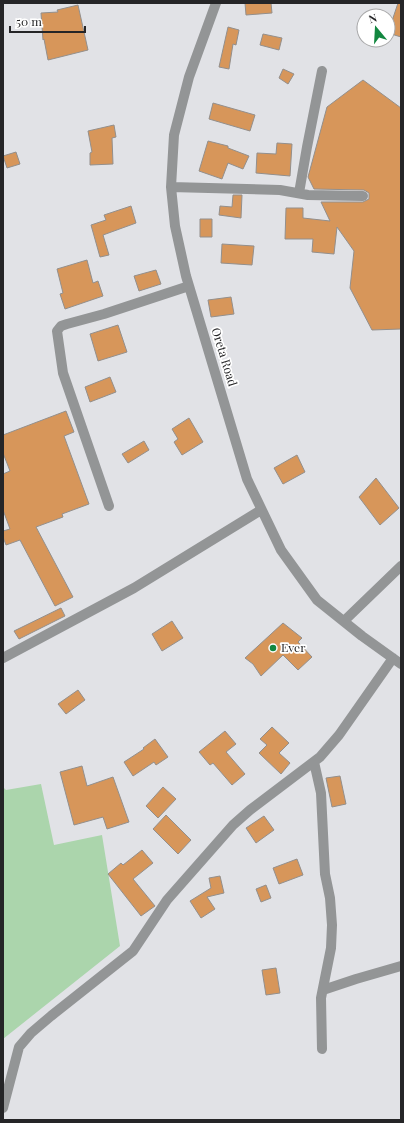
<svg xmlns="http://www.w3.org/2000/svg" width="404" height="1123" font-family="'Playfair Display',serif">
<rect width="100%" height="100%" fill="#e1e2e6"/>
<!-- green -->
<path fill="#abd5ac" d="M 41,784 L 54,845 L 102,835 L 120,946 L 3,1039 L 3,787 L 6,790 Z"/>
<!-- building -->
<path fill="#d7965a" stroke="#938f8c" d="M 245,3 L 271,3 L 272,13 L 246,15 Z
M 398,3 L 401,3 L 401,37 L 388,33 Z
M 78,5 L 88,50 L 48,60 L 44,39 L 43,40 L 41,13 L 58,12 L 57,10 Z
M 228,27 L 239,30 L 236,45 L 233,44 L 229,69 L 219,67 Z
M 263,34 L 282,38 L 279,50 L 260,45 Z
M 283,69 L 294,74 L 288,84 L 279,78 Z
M 363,80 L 401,108 L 401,329 L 372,330 L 350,288 L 354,251 L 337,227 L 334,254 L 312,252 L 313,239 L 285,239 L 286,208 L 303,208 L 303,218 L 330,221 L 321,202 L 363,202 L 369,199 L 369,193 L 364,190 L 314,189 L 308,177 L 327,107 Z
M 213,103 L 255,115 L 250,131 L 209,119 Z
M 114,125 L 116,137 L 112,138 L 113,164 L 90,165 L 90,153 L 92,152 L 88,131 Z
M 208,141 L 228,146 L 228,148 L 249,156 L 243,169 L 228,163 L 222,179 L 199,171 Z
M 277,143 L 292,144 L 290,176 L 256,173 L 257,153 L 276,154 Z
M 16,152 L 20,164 L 7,168 L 3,156 Z
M 233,195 L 242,195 L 241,218 L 219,215 L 220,206 L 232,207 Z
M 131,206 L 136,223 L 103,235 L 109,255 L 100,257 L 91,225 L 106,220 L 104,215 Z
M 200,219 L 212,219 L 212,237 L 200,237 Z
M 222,244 L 254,246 L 252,265 L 221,263 Z
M 87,260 L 93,283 L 98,281 L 103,296 L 65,309 L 60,294 L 63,293 L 57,269 Z
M 156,270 L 161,284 L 139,291 L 134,276 Z
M 231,297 L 234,314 L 211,317 L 208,300 Z
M 118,325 L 127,352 L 98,361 L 90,334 Z
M 110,377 L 116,392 L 90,402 L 85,387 Z
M 66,411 L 74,432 L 64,436 L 89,504 L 62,514 L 63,517 L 36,527 L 73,597 L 55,606 L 20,540 L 6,545 L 3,537 L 3,531 L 10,529 L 3,510 L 3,474 L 10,471 L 3,453 L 3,435 Z
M 189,418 L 203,442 L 182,455 L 174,442 L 178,439 L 172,429 Z
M 144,441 L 149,450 L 128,463 L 122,454 Z
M 297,455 L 305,472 L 283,484 L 274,468 Z
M 376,478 L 399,508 L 380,525 L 359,497 Z
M 61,608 L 65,616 L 19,639 L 14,631 Z
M 172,621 L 183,638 L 162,651 L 152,634 Z
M 283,623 L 302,638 L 298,642 L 312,657 L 298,670 L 283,655 L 261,676 L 253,664 L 245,658 Z
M 78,690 L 85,700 L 66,714 L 58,704 Z
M 272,727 L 289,743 L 279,753 L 290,763 L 281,774 L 259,753 L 267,745 L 260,739 Z
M 225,731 L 236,744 L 226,752 L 245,774 L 232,785 L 213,763 L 210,765 L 199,752 Z
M 155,739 L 168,757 L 156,765 L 154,762 L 133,776 L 124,762 L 144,749 L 143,748 Z
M 82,766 L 87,786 L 113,777 L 129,822 L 107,829 L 103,817 L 74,825 L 60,772 Z
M 340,776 L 346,804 L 332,807 L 326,778 Z
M 163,787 L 176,799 L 158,818 L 146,806 Z
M 166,815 L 191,840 L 178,854 L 153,829 Z
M 264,816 L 274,830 L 256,843 L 246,828 Z
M 142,850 L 153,863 L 133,879 L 155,906 L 141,916 L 108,874 L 121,863 L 123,865 Z
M 297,859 L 303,875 L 279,884 L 273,868 Z
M 220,876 L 224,893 L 207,897 L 215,909 L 201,918 L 190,901 L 211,888 L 209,878 Z
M 266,885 L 271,898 L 261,902 L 256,889 Z
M 276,968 L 280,993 L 266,995 L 262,970 Z"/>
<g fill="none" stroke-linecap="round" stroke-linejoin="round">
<!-- minor -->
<path stroke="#939596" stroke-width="10" d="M 216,3 L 189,77 L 174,135 L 171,187 L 175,226 L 186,276 L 247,479 L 281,550 L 317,600 L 362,636 L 401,664
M 171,187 L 280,190 L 308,195 L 363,196
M 299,193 L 307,147 L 322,71
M 109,506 L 63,373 L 57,331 L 61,326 L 67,324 L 104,314 L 189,286
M 344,621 L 401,566
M 3,658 L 134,588 L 261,510
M 314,762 L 321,793 L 325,874 L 330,898 L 332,925 L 331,948 L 321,998 L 322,1049
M 323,990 L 356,979 L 401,966
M 3,1108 L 19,1047 L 31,1033 L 51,1016 L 133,951 L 167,900 L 233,825 L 250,810 L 320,757 L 339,735 L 393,658"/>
</g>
<!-- markers -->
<circle fill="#128740" stroke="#fff" stroke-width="1.5" cx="273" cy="648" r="4"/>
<g text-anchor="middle" stroke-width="3.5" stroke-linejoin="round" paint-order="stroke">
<!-- street labels -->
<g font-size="12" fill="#252527" stroke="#fff">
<text transform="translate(224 357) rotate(73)" y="4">Oreta Road</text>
</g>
<!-- poi labels -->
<g font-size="12" fill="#252527" stroke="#fff" text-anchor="start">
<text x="281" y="652">Ever</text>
</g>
</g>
<!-- border -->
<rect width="404" height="1123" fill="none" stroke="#252527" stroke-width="8"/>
<!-- north arrow -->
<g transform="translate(376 28) rotate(342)"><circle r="19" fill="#ffffff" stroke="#a8a8a9"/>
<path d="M0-3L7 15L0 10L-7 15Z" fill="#128740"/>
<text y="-6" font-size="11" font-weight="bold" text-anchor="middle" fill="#252527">N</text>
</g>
<!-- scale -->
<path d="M10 26v6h75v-6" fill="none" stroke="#252527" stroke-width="2"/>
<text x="16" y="26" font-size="12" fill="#252527" stroke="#ffffff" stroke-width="3" paint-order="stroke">50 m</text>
</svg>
